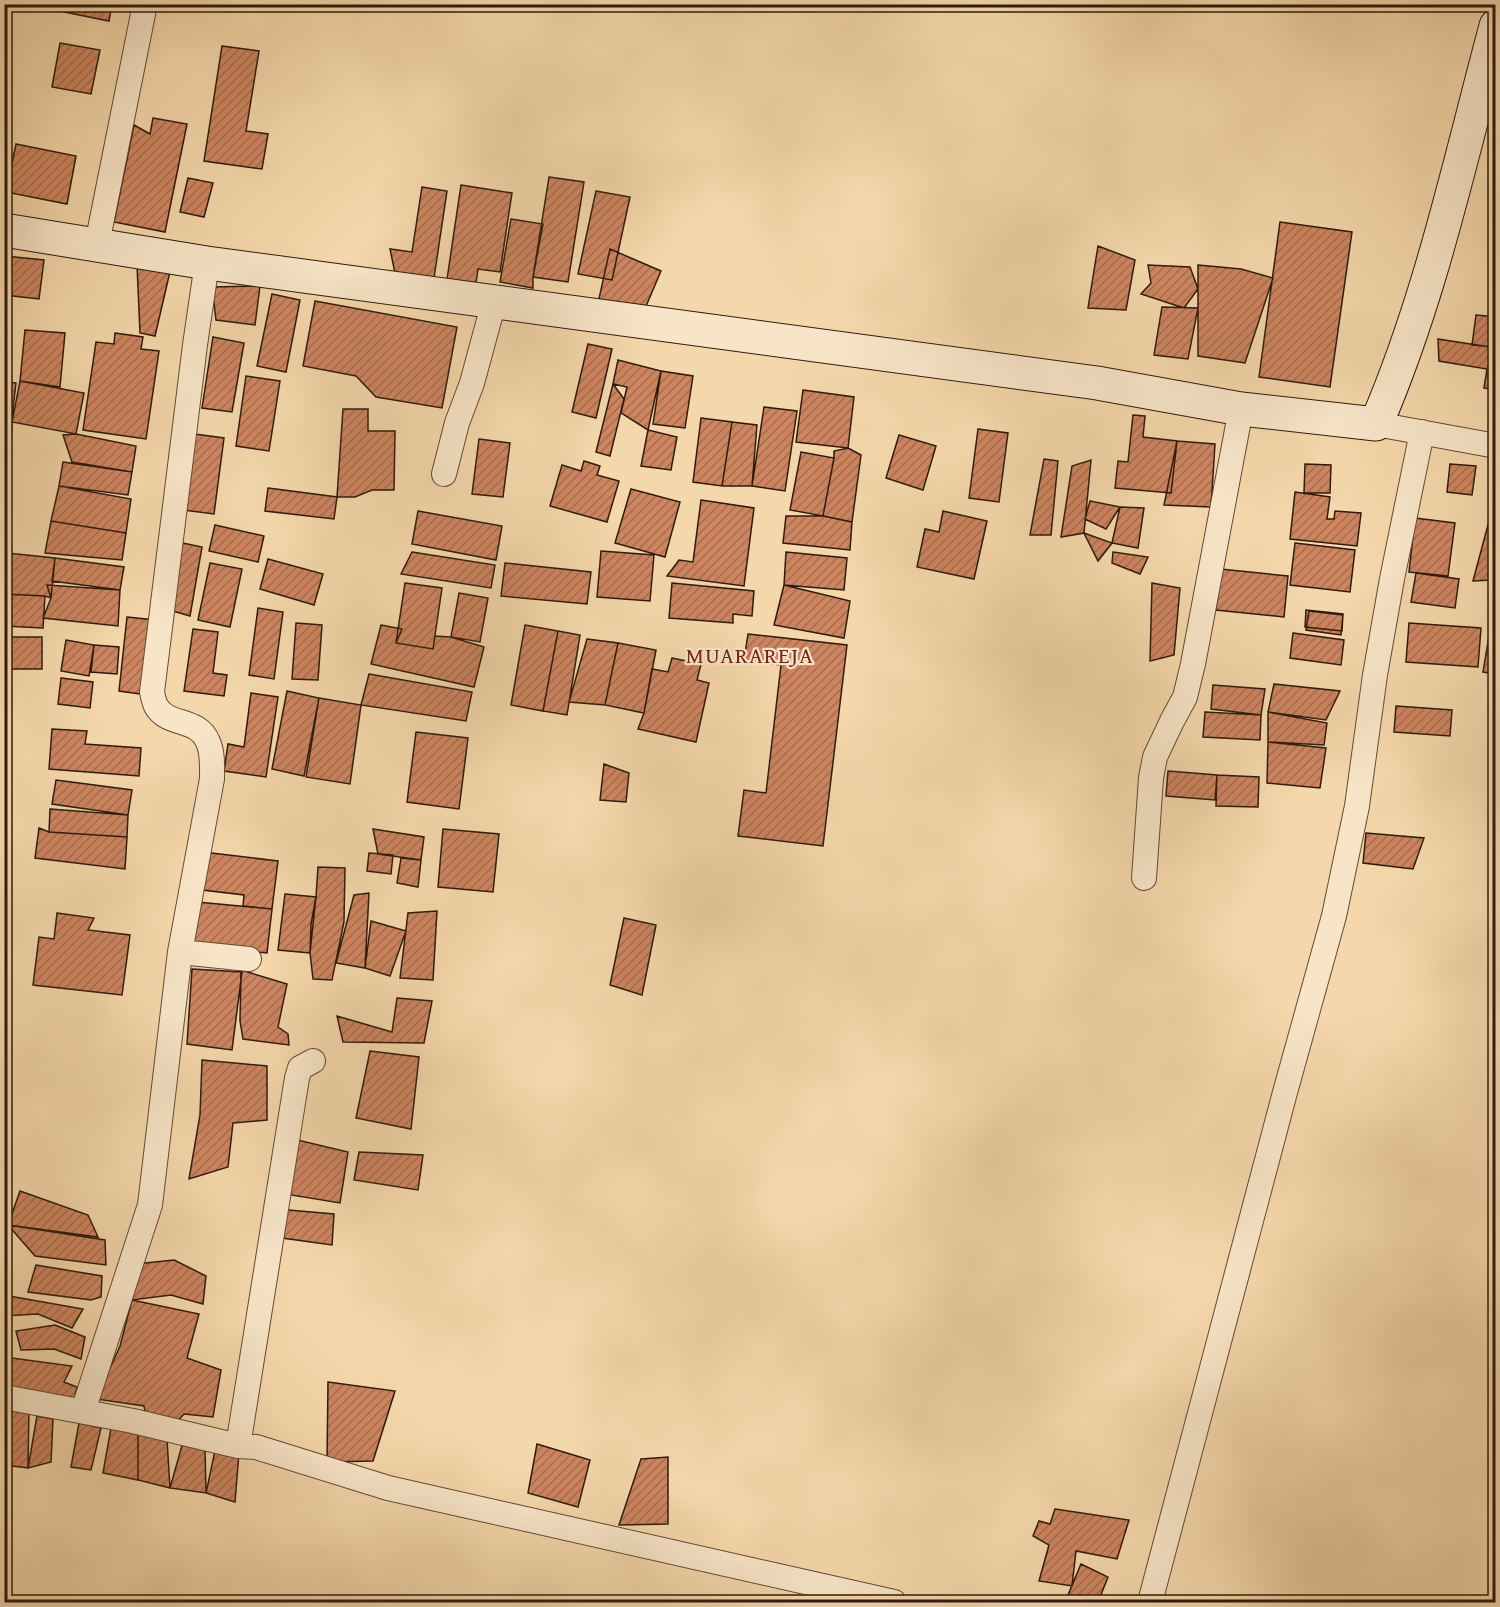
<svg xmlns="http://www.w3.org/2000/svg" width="1500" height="1607" font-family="'Gentium Book Plus',serif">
<defs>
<pattern id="building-hatch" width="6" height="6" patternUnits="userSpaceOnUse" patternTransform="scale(1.5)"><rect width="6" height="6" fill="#cd8560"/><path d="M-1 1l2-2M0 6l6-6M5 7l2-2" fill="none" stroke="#a76c4e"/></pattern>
</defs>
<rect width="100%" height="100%" fill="#f4d7aa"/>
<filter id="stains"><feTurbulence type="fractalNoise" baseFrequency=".00333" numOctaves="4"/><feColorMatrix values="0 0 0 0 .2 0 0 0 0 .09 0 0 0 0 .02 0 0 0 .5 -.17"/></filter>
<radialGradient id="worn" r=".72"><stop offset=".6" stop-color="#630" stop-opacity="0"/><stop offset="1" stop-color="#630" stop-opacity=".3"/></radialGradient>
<!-- building -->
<path fill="url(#building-hatch)" stroke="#2e1b0e" stroke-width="1.5" d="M 25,4 L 112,4 L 109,21 Z
M 60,43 L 100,50 L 91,94 L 52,87 Z
M 222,46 L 259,51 L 246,131 L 268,134 L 262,169 L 204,161 Z
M 153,118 L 187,124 L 165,232 L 114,222 L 134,125 L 150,134 Z
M 16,144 L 76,156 L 67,204 L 6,192 Z
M 549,177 L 584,182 L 568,282 L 533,277 Z
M 188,178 L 213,183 L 204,217 L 180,212 Z
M 461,185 L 512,193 L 500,272 L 478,269 L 475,290 L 446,286 Z
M 422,187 L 447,191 L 434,278 L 395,273 L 390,249 L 412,252 Z
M 596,191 L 630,197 L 612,280 L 578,274 Z
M 511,219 L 543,224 L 533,277 L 533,288 L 500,282 Z
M 1280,222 L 1352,232 L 1330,387 L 1259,377 Z
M 1098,246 L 1135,260 L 1126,310 L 1088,308 Z
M 610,249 L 661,271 L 641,318 L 596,312 Z
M 5,256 L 44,260 L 39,299 L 4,295 Z
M 172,263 L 155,336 L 140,333 L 137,265 Z
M 1148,265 L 1190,267 L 1198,289 L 1184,308 L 1141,294 L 1151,283 Z
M 1198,265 L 1241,269 L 1273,278 L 1245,363 L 1198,356 Z
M 260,286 L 255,325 L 216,320 L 212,287 Z
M 272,294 L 300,300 L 286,372 L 257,366 Z
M 315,301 L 457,327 L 442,408 L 376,397 L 356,376 L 303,366 Z
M 1162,307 L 1198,308 L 1188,359 L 1154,355 Z
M 1476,315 L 1496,317 L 1496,347 L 1472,345 Z
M 25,330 L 65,333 L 60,387 L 20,381 Z
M 115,333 L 143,337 L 141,349 L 159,351 L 146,439 L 83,430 L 96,342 L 114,344 Z
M 213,337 L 244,343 L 232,412 L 202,408 Z
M 1438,339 L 1496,348 L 1496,390 L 1484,388 L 1487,369 L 1439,361 Z
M 588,344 L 612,349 L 596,418 L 572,412 Z
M 618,360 L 661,371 L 648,430 L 621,413 L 627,387 L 613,384 Z
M 661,371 L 693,376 L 685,428 L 653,424 Z
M 246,376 L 280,381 L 269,451 L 236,446 Z
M 20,381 L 84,393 L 76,434 L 12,422 Z
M 4,382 L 16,383 L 13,408 L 4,406 Z
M 613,384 L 624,399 L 610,456 L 596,452 Z
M 803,390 L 854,397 L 848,448 L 796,442 Z
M 4,406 L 13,408 L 10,461 L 4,461 Z
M 764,407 L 797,411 L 785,491 L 752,486 Z
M 343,409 L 368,409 L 368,431 L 395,431 L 394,490 L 372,490 L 355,497 L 337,497 Z
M 1133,415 L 1145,416 L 1143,437 L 1177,441 L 1171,493 L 1115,488 L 1118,461 L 1128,462 Z
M 701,418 L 732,422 L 722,486 L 693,482 Z
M 732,422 L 757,425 L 752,486 L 722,486 Z
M 978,429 L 1008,433 L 999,502 L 969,498 Z
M 648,430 L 677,437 L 671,470 L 641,466 Z
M 187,433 L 224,438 L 214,514 L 176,509 Z
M 76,434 L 136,446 L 132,472 L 72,462 L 63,435 Z
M 899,435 L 936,446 L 923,490 L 886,478 Z
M 479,439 L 510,443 L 503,497 L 472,494 Z
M 1177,441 L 1215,444 L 1211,507 L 1164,505 Z
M 848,448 L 861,455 L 852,522 L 823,516 L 834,458 L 834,451 Z
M 801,452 L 834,458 L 823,516 L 790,510 Z
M 1044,459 L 1058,461 L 1051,535 L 1030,535 Z
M 1091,460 L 1084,533 L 1061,537 L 1072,466 Z
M 584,461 L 600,466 L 597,475 L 619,481 L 607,522 L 550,506 L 562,465 L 581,471 Z
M 63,462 L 132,472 L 128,495 L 59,486 Z
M 1305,464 L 1331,465 L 1330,493 L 1304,493 Z
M 1450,464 L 1476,466 L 1472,495 L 1447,492 Z
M 59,486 L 131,499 L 126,533 L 51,521 Z
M 268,488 L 337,497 L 334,519 L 265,511 Z
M 631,489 L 680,502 L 665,557 L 615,543 Z
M 1295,492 L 1330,497 L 1327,519 L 1334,519 L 1335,511 L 1361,513 L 1357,546 L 1290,539 Z
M 1496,495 L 1496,568 L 1492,580 L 1473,581 Z
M 701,500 L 754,508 L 744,586 L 667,576 L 679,560 L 693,562 Z
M 1090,501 L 1120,507 L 1106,529 L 1085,519 Z
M 1120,507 L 1144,508 L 1138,548 L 1112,543 Z
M 418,511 L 502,526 L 496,560 L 412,544 Z
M 943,511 L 987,521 L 974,579 L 917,567 L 925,529 L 939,532 Z
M 786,516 L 823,516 L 852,522 L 850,550 L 783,543 Z
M 1415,518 L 1455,523 L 1448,576 L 1409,572 Z
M 51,521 L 126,533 L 122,560 L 45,553 Z
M 215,525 L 264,536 L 258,562 L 209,551 Z
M 1084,533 L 1112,543 L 1098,561 Z
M 178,542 L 202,547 L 190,616 L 166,609 Z
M 1295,543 L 1355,550 L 1350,592 L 1290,585 Z
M 601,551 L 654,555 L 650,601 L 597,597 Z
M 412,552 L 495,565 L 491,588 L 401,574 Z
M 786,552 L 847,558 L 844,590 L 784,585 Z
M 1113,552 L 1148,557 L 1140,574 L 1112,563 Z
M 7,553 L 55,558 L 51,598 L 45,596 L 4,594 Z
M 55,558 L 124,567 L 120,590 L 52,581 Z
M 268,559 L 323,574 L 314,605 L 260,589 Z
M 210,563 L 242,569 L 230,627 L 198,620 Z
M 505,563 L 591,572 L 587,604 L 501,596 Z
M 1220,569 L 1288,576 L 1284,617 L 1216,610 Z
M 1416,573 L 1459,579 L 1455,608 L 1411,602 Z
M 405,583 L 442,588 L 433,649 L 396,643 Z
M 672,583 L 754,591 L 752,616 L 733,614 L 733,623 L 669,618 Z
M 1152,583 L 1180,588 L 1174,655 L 1150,661 Z
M 47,585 L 120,590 L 118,626 L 43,618 L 51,598 Z
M 784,585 L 850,601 L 844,638 L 774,625 Z
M 459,593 L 488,598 L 480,642 L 451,637 Z
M 4,594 L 45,596 L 43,628 L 4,626 Z
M 1496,606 L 1496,637 L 1489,636 Z
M 258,608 L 283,612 L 274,679 L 249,675 Z
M 1306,610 L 1343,614 L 1342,631 L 1305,627 Z
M 1309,611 L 1343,615 L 1341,635 L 1306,630 Z
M 127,617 L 155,620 L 147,695 L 119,691 Z
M 296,623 L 322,625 L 318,680 L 292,679 Z
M 1409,623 L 1481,628 L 1478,667 L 1406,662 Z
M 381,625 L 402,629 L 396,643 L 433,649 L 435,636 L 451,637 L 484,647 L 474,687 L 371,664 Z
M 525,625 L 558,631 L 543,711 L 511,705 Z
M 193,629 L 218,632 L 213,673 L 227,675 L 224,696 L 184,691 Z
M 558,631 L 580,635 L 567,715 L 543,711 Z
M 1293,633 L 1344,640 L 1341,665 L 1290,658 Z
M 748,634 L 847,645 L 823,846 L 738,836 L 744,790 L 766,793 L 781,665 L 744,660 Z
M 1489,636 L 1496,637 L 1496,674 L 1483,672 Z
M 5,637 L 42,637 L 42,669 L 4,669 Z
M 587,639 L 618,643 L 605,705 L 569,702 Z
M 66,640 L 94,645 L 89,676 L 61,671 Z
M 618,643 L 656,650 L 644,713 L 605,705 Z
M 94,645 L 119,647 L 117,674 L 91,672 Z
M 672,658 L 701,664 L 697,680 L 709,683 L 696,742 L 638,729 L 644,713 L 652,669 L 668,672 Z
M 369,674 L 472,692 L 466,721 L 361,705 Z
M 61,678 L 93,682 L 90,708 L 58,704 Z
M 1274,684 L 1340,691 L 1326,720 L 1268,712 Z
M 1213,685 L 1265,689 L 1261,715 L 1211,709 Z
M 287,691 L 319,698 L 304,776 L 272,769 Z
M 251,693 L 278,697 L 266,777 L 224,771 L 228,744 L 244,747 Z
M 319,698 L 361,705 L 350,784 L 306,777 Z
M 1396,706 L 1452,710 L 1450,736 L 1394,732 Z
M 1205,712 L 1261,715 L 1260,740 L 1203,737 Z
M 1268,712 L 1327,723 L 1324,745 L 1268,742 Z
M 52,729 L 87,731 L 85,744 L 141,748 L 139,776 L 49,769 Z
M 416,732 L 468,738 L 459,809 L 407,802 Z
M 1268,742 L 1326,748 L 1320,788 L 1267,783 Z
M 604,764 L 629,773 L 626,802 L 600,800 Z
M 1168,771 L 1217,775 L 1215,800 L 1166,796 Z
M 1217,775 L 1259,777 L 1258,807 L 1216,806 Z
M 56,780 L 132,790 L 128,815 L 52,804 Z
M 50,809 L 128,815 L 127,837 L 49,832 Z
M 39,828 L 49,832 L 127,837 L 125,869 L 35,858 Z
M 373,829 L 424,837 L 421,860 L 378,854 Z
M 443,829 L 499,834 L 493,892 L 438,887 Z
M 1366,833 L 1424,838 L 1413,869 L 1363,863 Z
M 203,852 L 278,861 L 272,909 L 243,906 L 244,895 L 194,889 Z
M 369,853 L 393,855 L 391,874 L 367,871 Z
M 401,858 L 421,860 L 418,887 L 397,883 Z
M 318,867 L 345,868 L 344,922 L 332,980 L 313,979 L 310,953 L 311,924 L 316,897 Z
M 369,893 L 365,968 L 336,963 L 354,895 Z
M 285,894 L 316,897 L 310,953 L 278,950 Z
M 197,902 L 272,909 L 267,953 L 189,946 Z
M 437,911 L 433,980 L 400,978 L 408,913 Z
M 57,913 L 94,918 L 88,930 L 130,935 L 122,995 L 33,985 L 39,937 L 54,939 Z
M 624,918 L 656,925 L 642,995 L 610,985 Z
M 371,921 L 406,931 L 390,976 L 365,968 Z
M 192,969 L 242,972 L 232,1050 L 187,1044 Z
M 241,970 L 287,984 L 278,1027 L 288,1034 L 289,1045 L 243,1039 L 240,1021 Z
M 397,998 L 432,1001 L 424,1043 L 343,1042 L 337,1016 L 392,1032 Z
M 370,1051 L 419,1057 L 411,1129 L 356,1118 Z
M 202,1060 L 267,1066 L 267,1120 L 233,1123 L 228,1167 L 189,1179 L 200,1115 Z
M 289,1138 L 348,1152 L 340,1203 L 279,1193 Z
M 359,1152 L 423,1155 L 418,1190 L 354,1180 Z
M 20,1191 L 88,1215 L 98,1237 L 8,1225 Z
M 277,1209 L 334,1214 L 332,1245 L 275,1237 Z
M 8,1225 L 105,1240 L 106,1265 L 35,1256 Z
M 174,1260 L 206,1276 L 203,1304 L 171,1295 L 132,1300 L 136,1264 Z
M 36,1265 L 102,1276 L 101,1297 L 91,1300 L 28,1292 Z
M 9,1296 L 83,1309 L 72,1328 L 38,1314 L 4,1316 Z
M 132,1300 L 199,1314 L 187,1358 L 221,1370 L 213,1417 L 184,1414 L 175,1424 L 147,1422 L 144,1406 L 96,1399 L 120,1346 Z
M 55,1325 L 85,1337 L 81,1359 L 54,1349 L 21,1350 L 16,1331 Z
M 4,1357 L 72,1366 L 64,1382 L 77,1387 L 74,1401 L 4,1390 Z
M 328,1382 L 395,1391 L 373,1461 L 327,1462 Z
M 4,1399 L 29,1407 L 28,1468 L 4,1465 Z
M 37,1416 L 53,1419 L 51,1462 L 28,1468 Z
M 79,1423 L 101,1428 L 91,1470 L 71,1467 Z
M 111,1428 L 138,1432 L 138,1480 L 103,1473 Z
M 138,1432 L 167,1439 L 170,1488 L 138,1480 Z
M 183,1442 L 205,1448 L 206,1493 L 170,1488 Z
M 537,1444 L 590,1460 L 578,1507 L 528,1493 Z
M 216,1446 L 239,1453 L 235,1502 L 206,1493 Z
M 668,1457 L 668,1524 L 619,1525 L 641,1459 Z
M 1055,1509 L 1129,1520 L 1117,1559 L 1076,1551 L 1072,1586 L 1039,1581 L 1049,1545 L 1033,1536 L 1039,1521 L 1050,1524 Z
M 1081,1564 L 1108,1577 L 1098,1602 L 1082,1602 L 1068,1595 Z"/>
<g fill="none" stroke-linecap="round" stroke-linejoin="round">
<!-- street casing -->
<g stroke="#604a35" stroke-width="26">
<path id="street" d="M 97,244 L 145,4
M 1376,424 L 1496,446
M 444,474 L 457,423 L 472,383 L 494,302
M 1144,878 L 1151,778 L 1155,757 L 1172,721 L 1185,697 L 1193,664 L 1241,409
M 180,952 L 249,959
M 4,1397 L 133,1421 L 238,1446 L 256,1447 L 388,1488 L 894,1602
M 83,1411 L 150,1205 L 180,952 L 212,779 C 212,767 213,753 208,742 C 198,717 168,727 156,706 C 154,702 153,697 152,692 L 195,345 L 207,263
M 238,1446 L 297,1078 L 300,1068 L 313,1061
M 1150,1602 L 1284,1096 L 1334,916 L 1357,806 L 1375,675 L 1392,579 L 1422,432"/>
</g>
<!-- secondary casing -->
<g stroke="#2e1b0e" stroke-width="35">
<path id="secondary" d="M 4,230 L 207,263 L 1097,383 L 1241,409 L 1376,424 C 1431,297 1460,160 1496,26"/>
</g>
<!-- street -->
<use href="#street" stroke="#f8e5c8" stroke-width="24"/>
<!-- secondary -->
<use href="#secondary" stroke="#f8e5c8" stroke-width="33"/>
</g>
<g text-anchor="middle" stroke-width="4.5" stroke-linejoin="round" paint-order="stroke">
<!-- quarter labels -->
<g font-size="22" letter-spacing="1.5" fill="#7a1f14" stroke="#f8e5c8">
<text x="750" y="663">MUARAREJA</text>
</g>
</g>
<!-- margin -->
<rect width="1500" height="1607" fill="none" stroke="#f4d7aa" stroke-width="24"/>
<rect x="6" y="6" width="1488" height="1595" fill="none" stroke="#2e1b0e" stroke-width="3"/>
<rect x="12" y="12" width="1476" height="1583" fill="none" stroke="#2e1b0e" stroke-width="1.5"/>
<rect width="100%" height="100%" filter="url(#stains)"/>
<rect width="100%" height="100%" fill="url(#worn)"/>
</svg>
